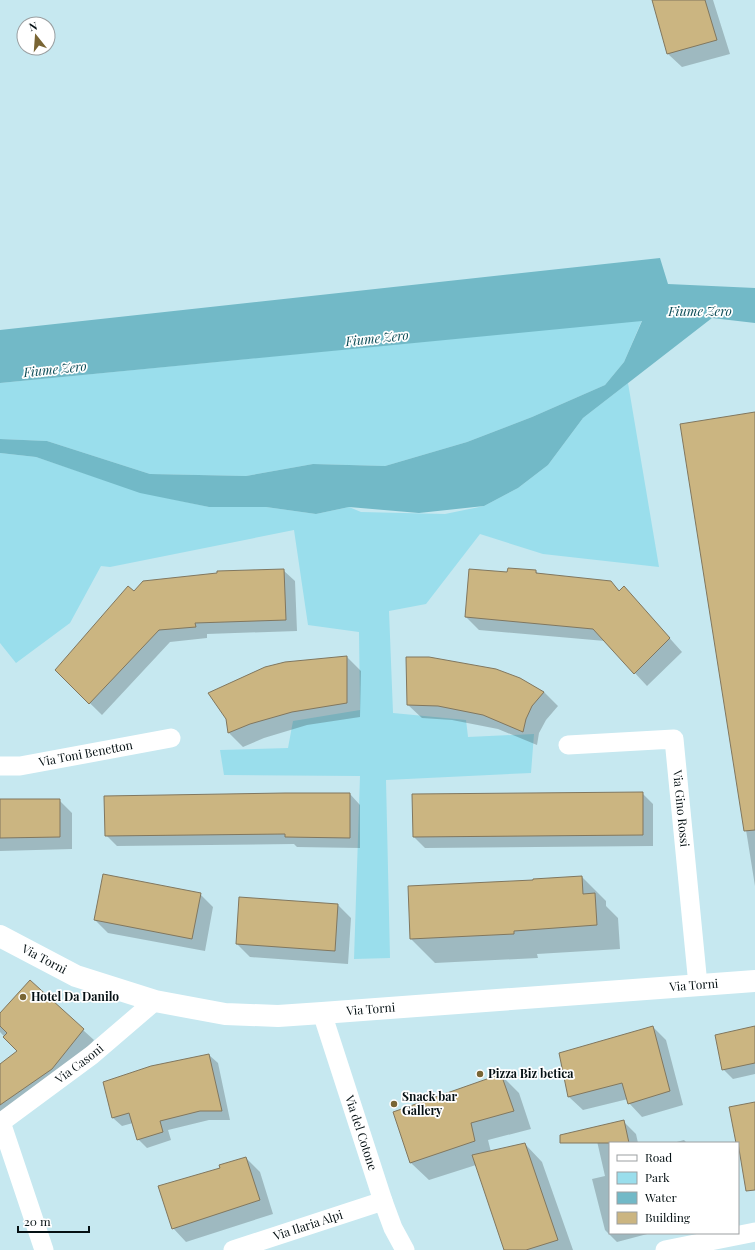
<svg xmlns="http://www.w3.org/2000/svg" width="755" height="1250" font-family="'Playfair Display',serif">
<rect width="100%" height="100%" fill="#c6e8f0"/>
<!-- green -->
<path fill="#9adeec" d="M 642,320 L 624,362 L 605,385 L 532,417 L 467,442 L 385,466 L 313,464 L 246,476 L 150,474 L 47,441 L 0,439 L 0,383 Z
M 628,383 L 659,567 L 543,554 L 480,534 L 426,604 L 389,611 L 393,713 L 466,720 L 468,737 L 534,734 L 531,773 L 386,780 L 390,958 L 354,959 L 360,776 L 224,775 L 220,750 L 288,748 L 293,721 L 360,710 L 359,632 L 308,625 L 294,530 L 110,567 L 101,566 L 70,623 L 16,663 L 0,643 L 0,453 L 36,457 L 140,492 L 209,507 L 266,507 L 316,514 L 349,507 L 361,512 L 445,514 L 484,506 L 518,488 L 548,465 L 583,418 Z"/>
<!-- water -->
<path fill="#72b9c7" d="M 660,258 L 668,284 L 755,288 L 755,323 L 712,318 L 583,418 L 548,465 L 518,488 L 484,506 L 419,513 L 349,507 L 316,514 L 266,507 L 209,507 L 140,493 L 36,457 L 0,453 L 0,439 L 47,441 L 150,474 L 246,476 L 313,464 L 385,466 L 467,442 L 532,417 L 605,385 L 624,362 L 642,321 L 0,383 L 0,330 Z"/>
<!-- shadow -->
<path fill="#0003" d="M 660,0 L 713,0 L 730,54 L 682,67 L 668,54 Z
M 755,413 L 755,886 L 681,425 Z
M 283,570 L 295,581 L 297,631 L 207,634 L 207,638 L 170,642 L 102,715 L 56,670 L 134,592 Z
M 536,571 L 539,575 L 610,582 L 620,591 L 624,587 L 682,652 L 647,686 L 605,641 L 479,630 L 466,617 L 508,573 Z
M 347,657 L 361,671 L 360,717 L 307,725 L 264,738 L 243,747 L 229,733 L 226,719 Z
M 520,679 L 544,692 L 558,706 L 546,720 L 539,733 L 537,745 L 498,729 L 452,720 L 422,718 L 408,705 Z
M 642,793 L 653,804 L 653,846 L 425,848 L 414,837 Z
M 350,794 L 360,805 L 360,848 L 297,847 L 294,844 L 117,846 L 106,835 L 105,797 Z
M 0,800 L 59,800 L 72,813 L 72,849 L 0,851 Z
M 582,877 L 606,901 L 606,906 L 618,918 L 620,949 L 537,954 L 538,958 L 435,963 L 411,939 L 534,881 Z
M 200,894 L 213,907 L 205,951 L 108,933 L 95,920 Z
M 240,899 L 338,905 L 351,918 L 348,964 L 250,957 L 237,944 Z
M 30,982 L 94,1040 L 62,1079 L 0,1122 L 0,1065 L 18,1051 L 0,1032 L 0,1014 Z
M 653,1027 L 666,1040 L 683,1105 L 642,1117 L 629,1103 L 628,1099 L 583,1110 L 569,1097 L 560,1054 Z
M 755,1028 L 755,1074 L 733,1079 L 723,1069 Z
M 209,1055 L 218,1063 L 230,1120 L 209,1120 L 168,1130 L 171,1140 L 147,1148 L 138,1139 L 133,1123 L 122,1126 L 113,1118 Z
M 501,1075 L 519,1093 L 531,1129 L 488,1140 L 491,1152 L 525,1144 L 542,1162 L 573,1250 L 505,1250 L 476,1165 L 429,1180 L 411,1163 Z
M 624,1122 L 636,1134 L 638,1143 L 610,1143 L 610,1233 L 651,1233 L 617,1242 L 605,1230 L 592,1179 L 605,1176 L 594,1128 Z
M 684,1140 L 687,1143 L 673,1143 Z
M 246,1158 L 260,1172 L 273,1214 L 186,1242 L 173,1228 L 221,1168 Z"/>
<!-- building -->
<path fill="#cbb581" stroke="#81775f" d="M 652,0 L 705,0 L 717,40 L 667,54 Z
M 755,412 L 755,830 L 744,831 L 680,424 Z
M 508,568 L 536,570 L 536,573 L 611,581 L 619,591 L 624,586 L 670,638 L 634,674 L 593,629 L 465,617 L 469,569 L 507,572 Z
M 284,569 L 286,620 L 195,623 L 196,627 L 159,630 L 89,704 L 55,670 L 128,586 L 134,591 L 143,581 L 217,573 L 217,571 Z
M 347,656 L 347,703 L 292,712 L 250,724 L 228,733 L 226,719 L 208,693 L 265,667 L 285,662 Z
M 406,657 L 429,657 L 496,669 L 520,678 L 544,692 L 532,706 L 526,719 L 523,732 L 483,715 L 438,706 L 407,705 Z
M 643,792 L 643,835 L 413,837 L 412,794 Z
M 285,793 L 350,793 L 350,838 L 285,837 L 285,834 L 105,836 L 104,796 Z
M 0,799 L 60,799 L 60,837 L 0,838 Z
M 103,874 L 201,893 L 192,939 L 94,920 Z
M 582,876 L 583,894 L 595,893 L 597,925 L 514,931 L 514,934 L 410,939 L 408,886 L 533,880 L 533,879 Z
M 239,897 L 338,904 L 335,951 L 236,944 Z
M 30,980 L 84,1029 L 52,1069 L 0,1105 L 0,1064 L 17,1051 L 3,1037 L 7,1033 L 0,1026 L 0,1013 Z
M 653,1026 L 670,1091 L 628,1104 L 622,1083 L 568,1097 L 559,1053 Z
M 755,1026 L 755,1063 L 722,1070 L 715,1035 Z
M 209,1054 L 222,1111 L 200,1111 L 160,1121 L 163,1132 L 137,1140 L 129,1113 L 112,1118 L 103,1082 L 151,1066 Z
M 501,1074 L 514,1111 L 471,1123 L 475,1141 L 410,1163 L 393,1112 Z
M 755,1102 L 755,1190 L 746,1191 L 738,1143 L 736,1143 L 729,1107 Z
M 624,1120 L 629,1143 L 560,1143 L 560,1135 Z
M 525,1143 L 558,1240 L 526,1250 L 504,1250 L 472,1155 Z
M 246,1157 L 260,1200 L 172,1229 L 158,1186 L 220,1168 L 219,1165 Z"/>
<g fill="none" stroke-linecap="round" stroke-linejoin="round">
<!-- minor -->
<g stroke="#fff" stroke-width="19">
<path id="s1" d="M 568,745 L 674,739 L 698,985"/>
<path id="s2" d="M 0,766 L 20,766 L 171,738"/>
<path id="s3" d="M 322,1013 L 383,1201 L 393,1228 L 405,1250"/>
<path d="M 1,1122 L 44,1250"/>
<path id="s4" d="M 0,1123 L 92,1055 L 155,1001"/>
<path id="s5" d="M 233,1250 L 383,1201"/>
<path d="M 665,1250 L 755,1232"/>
</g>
<!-- secondary -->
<path stroke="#fff" stroke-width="22" id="s6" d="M 0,936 L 76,976 L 155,1001 L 225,1014 L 278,1016 L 322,1013 L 755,981"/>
</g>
<!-- markers -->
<g fill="#796534" stroke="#fff" stroke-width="1.5">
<circle cx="23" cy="997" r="4"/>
<circle cx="480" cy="1074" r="4"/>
<circle cx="394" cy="1104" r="4"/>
</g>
<g text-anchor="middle" stroke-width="3.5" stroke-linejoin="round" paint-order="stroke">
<!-- street labels -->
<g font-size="12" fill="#051013" stroke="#fff">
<text dy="4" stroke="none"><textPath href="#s2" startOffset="87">Via Toni Benetton</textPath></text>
<text dy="4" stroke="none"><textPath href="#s1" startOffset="176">Via Gino Rossi</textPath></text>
<text dy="4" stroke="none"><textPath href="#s6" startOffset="50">Via Torni</textPath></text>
<text dy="4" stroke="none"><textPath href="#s6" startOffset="710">Via Torni</textPath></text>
<text dy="4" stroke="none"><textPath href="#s6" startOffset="386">Via Torni</textPath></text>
<text dy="4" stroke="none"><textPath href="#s4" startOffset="99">Via Casoni</textPath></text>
<text dy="4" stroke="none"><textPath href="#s3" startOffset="126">Via del Cotone</textPath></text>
<text dy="4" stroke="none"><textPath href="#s5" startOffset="79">Via Ilaria Alpi</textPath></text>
</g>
<!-- poi labels -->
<g font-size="12" font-weight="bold" fill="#051013" stroke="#fff" text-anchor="start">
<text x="31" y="1001">Hotel Da Danilo</text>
<text x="488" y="1078">Pizza Biz betica</text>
<text x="402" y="1101">Snack bar<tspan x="402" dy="14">Gallery</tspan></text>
</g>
<!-- water labels -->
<g font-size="13" font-style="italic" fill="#0d4d57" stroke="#fff">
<text x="700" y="316">Fiume Zero</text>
<text transform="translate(377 338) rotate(-6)" y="5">Fiume Zero</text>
<text transform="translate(55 369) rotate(-6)" y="5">Fiume Zero</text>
</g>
</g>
<!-- legend -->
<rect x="609" y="1142" width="130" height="92" fill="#ffffff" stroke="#9b9fa1"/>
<rect x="617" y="1155" width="20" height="6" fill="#ffffff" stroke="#9b9fa1"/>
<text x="645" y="1162" font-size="12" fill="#051013">Road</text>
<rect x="617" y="1172" width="20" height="12" fill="#9adeec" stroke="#9b9fa1"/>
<text x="645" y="1182" font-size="12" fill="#051013">Park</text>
<rect x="617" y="1192" width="20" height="12" fill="#72b9c7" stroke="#9b9fa1"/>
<text x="645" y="1202" font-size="12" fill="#051013">Water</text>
<rect x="617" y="1212" width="20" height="12" fill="#cbb581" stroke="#9b9fa1"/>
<text x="645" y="1222" font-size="12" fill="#051013">Building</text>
<!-- north arrow -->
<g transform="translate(36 36) rotate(343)"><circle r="19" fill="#ffffff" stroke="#9b9fa1"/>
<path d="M0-3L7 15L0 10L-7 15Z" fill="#796534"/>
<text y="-6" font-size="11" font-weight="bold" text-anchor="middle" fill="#051013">N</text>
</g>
<!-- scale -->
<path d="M18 1226v6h71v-6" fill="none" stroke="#051013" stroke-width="2"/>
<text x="24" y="1226" font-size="12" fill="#051013" stroke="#ffffff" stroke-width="3" paint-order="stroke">20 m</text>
</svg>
